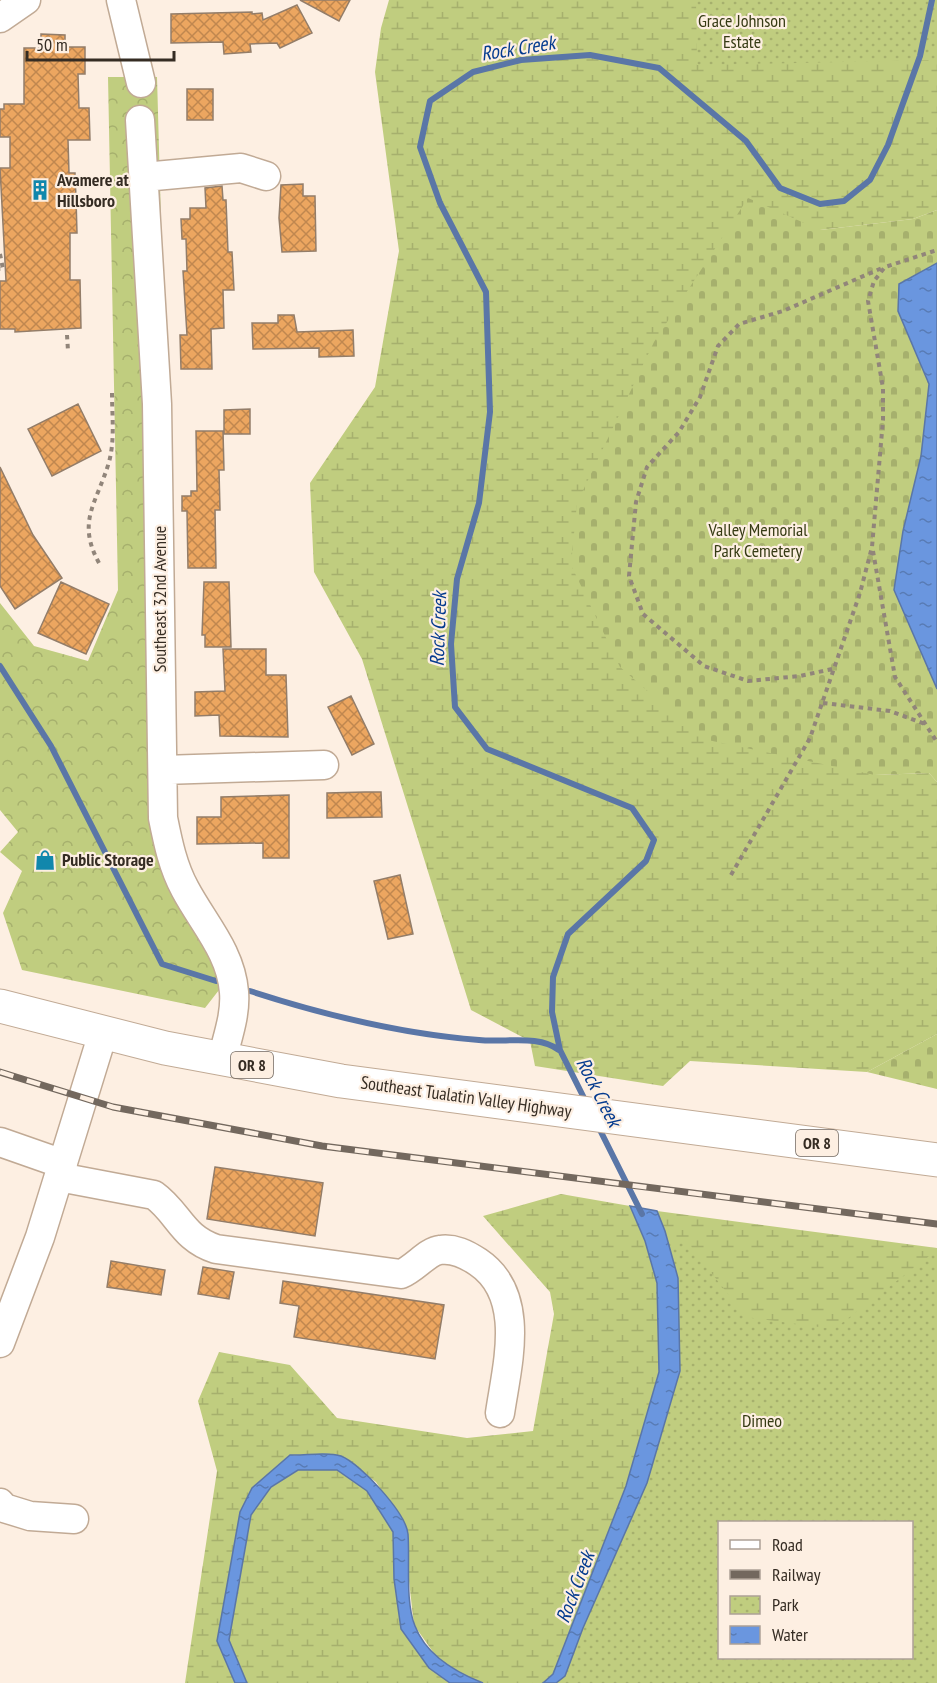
<svg xmlns="http://www.w3.org/2000/svg" width="937" height="1683" font-family="'PT Sans Narrow',sans-serif">
<defs>
<pattern id="forest-crowns" width="20" height="18" patternUnits="userSpaceOnUse" patternTransform="scale(1.5)"><rect width="20" height="18" fill="#c0cd7f"/><path d="M2 6a3 3 0 1 1 6 0M12 15a3 3 0 1 1 6 0" fill="none" stroke="#a6b06d"/></pattern>
<pattern id="wetland-marsh" width="20" height="14" patternUnits="userSpaceOnUse" patternTransform="scale(1.5)"><rect width="20" height="14" fill="#c0cd7f"/><path d="M1 5h8M5 5V1M11 12h8M15 12V8" fill="none" stroke="#a6b06d"/></pattern>
<pattern id="cemetery-stones" width="16" height="16" patternUnits="userSpaceOnUse" patternTransform="scale(1.5)"><rect width="16" height="16" fill="#c0cd7f"/><path d="M2 7V4a2 2 0 0 1 4 0v3zM10 15v-3a2 2 0 0 1 4 0v3z" fill="#a6b06d"/></pattern>
<pattern id="park-dots" width="8" height="8" patternUnits="userSpaceOnUse" patternTransform="scale(1.5)"><rect width="8" height="8" fill="#c0cd7f"/><path d="M2 2h.1M6 6h.1" fill="none" stroke="#a6b06d" stroke-width="1.8" stroke-linecap="round"/></pattern>
<pattern id="water-ripples" width="26" height="14" patternUnits="userSpaceOnUse" patternTransform="scale(1.5)"><rect width="26" height="14" fill="#6a96df"/><path d="M2 4q2-2 4 0t4 0M15 11q2-2 4 0t4 0" fill="none" stroke="#587bb4"/></pattern>
<pattern id="building-cross-hatch" width="8" height="8" patternUnits="userSpaceOnUse" patternTransform="scale(1.5)"><rect width="8" height="8" fill="#eca660"/><path d="M0 0l8 8M0 8l8-8" fill="none" stroke="#c0874f"/></pattern>
</defs>
<rect width="100%" height="100%" fill="#fdefe2"/>
<!-- forest -->
<path fill="url(#forest-crowns)" d="M 108,77 L 157,77 L 179,867 L 233,972 L 205,1008 L 22,970 L 3,913 L 22,871 L 0,852 L 18,832 L 0,810 L 0,603 L 34,646 L 88,661 L 118,590 Z"/>
<!-- wetland -->
<path fill="url(#wetland-marsh)" fill-rule="evenodd" d="M 389,0 L 937,0 L 937,210 L 913,219 L 820,230 L 875,775 L 929,773 L 937,782 L 937,1034 L 867,1072 L 690,1061 L 663,1086 L 535,1066 L 530,1041 L 471,1010 L 362,659 L 314,572 L 310,483 L 375,387 L 399,251 L 375,72 L 381,28 Z
M 561,1194 L 630,1206 L 645,1241 L 657,1283 L 659,1372 L 626,1486 L 553,1674 L 543,1683 L 483,1683 L 461,1674 L 438,1659 L 414,1625 L 409,1581 L 408,1531 L 376,1482 L 340,1456 L 290,1455 L 252,1488 L 217,1641 L 235,1683 L 185,1683 L 217,1471 L 198,1401 L 219,1352 L 290,1365 L 337,1418 L 467,1438 L 533,1431 L 554,1314 L 550,1292 L 483,1216 Z
M 657,1211 L 937,1248 L 937,1683 L 556,1683 L 680,1371 L 665,1231 ZM 720,1522 L 912,1522 L 912,1658 L 720,1658 Z
M 298,1470 L 337,1470 L 367,1491 L 393,1532 L 394,1580 L 401,1629 L 429,1668 L 450,1683 L 247,1683 L 229,1640 L 251,1515 L 271,1487 Z"/>
<!-- cemetery -->
<path fill="url(#cemetery-stones)" d="M 748,198 L 820,230 L 913,219 L 937,210 L 937,782 L 929,773 L 875,775 L 703,739 L 620,667 L 571,565 L 577,503 L 654,342 Z
M 937,1034 L 937,1089 L 867,1072 Z"/>
<!-- park -->
<path fill="url(#park-dots)" fill-rule="evenodd" d="M 696,0 L 937,0 L 937,60 L 697,65 Z
M 652,1238 L 688,1243 L 746,1317 L 834,1329 L 932,1254 L 937,1254 L 937,1683 L 532,1683 L 562,1661 L 664,1394 ZM 720,1522 L 912,1522 L 912,1658 L 720,1658 Z"/>
<!-- water -->
<path fill="url(#water-ripples)" stroke="#5a76a7" stroke-width="1.5" d="M 937,263 L 937,689 L 894,590 L 903,531 L 921,456 L 929,384 L 898,311 L 899,284 Z
M 630,1206 L 657,1211 L 665,1231 L 678,1278 L 680,1371 L 647,1483 L 583,1628 L 565,1676 L 556,1683 L 543,1683 L 553,1674 L 626,1486 L 659,1372 L 657,1283 L 645,1241 Z
M 290,1455 C 304,1456 327,1451 341,1456 C 361,1464 406,1513 408,1534 C 410,1560 405,1602 415,1626 C 426,1655 455,1672 483,1683 L 450,1683 L 429,1668 L 401,1629 L 394,1579 L 393,1532 L 367,1491 L 337,1470 L 298,1470 L 271,1487 L 251,1515 L 229,1640 L 247,1683 L 235,1683 L 217,1641 L 240,1512 L 252,1488 Z"/>
<g fill="none" stroke-linecap="round" stroke-linejoin="round">
<!-- stream -->
<path stroke="#5a76a7" stroke-width="6" d="M 0,666 L 51,746 L 162,964 L 216,981
M 250,991 C 324,1015 401,1034 479,1040 C 505,1043 538,1034 559,1050
M 587,1104 L 560,1050 L 552,1012 L 553,977 L 568,934 L 646,861 L 654,840 L 632,808 L 487,749 L 455,707 L 451,644 L 457,579 L 479,503 L 490,412 L 486,292 L 440,203 L 420,147 L 430,101 L 473,72 L 521,60 L 590,55 L 659,68 L 746,141 L 780,188 L 820,204 L 844,201 L 870,180 L 888,145 L 920,56 L 932,0
M 598,1126 L 642,1214"/>
</g>
<!-- building -->
<path fill="url(#building-cross-hatch)" stroke="#937d69" stroke-width="1.5" d="M 300,0 L 350,0 L 339,21 Z
M 297,5 L 312,33 L 280,48 L 277,43 L 250,44 L 251,52 L 224,54 L 223,42 L 171,43 L 171,14 L 252,12 L 252,14 L 262,13 L 263,20 Z
M 41,34 L 65,35 L 65,47 L 85,47 L 85,74 L 78,74 L 79,108 L 89,108 L 90,140 L 68,140 L 69,173 L 75,173 L 76,198 L 77,233 L 70,233 L 70,280 L 80,280 L 81,328 L 15,332 L 15,329 L 0,329 L 0,281 L 6,281 L 0,168 L 10,168 L 10,137 L 0,137 L 0,109 L 4,109 L 4,104 L 24,104 L 24,48 L 41,48 Z
M 187,89 L 213,89 L 213,120 L 187,120 Z
M 303,184 L 303,196 L 315,196 L 316,251 L 282,252 L 279,218 L 281,185 Z
M 222,186 L 223,200 L 226,200 L 228,252 L 232,252 L 234,290 L 223,290 L 224,328 L 211,329 L 212,369 L 181,369 L 180,335 L 187,335 L 183,271 L 187,271 L 186,239 L 182,239 L 181,219 L 190,219 L 190,208 L 206,208 L 205,188 Z
M 278,315 L 294,315 L 297,332 L 353,330 L 354,356 L 319,357 L 319,348 L 253,349 L 252,323 L 278,323 Z
M 78,404 L 101,451 L 52,476 L 28,429 Z
M 250,409 L 250,434 L 224,434 L 224,410 Z
M 196,431 L 223,431 L 224,470 L 219,470 L 220,510 L 215,510 L 216,568 L 188,568 L 187,511 L 182,511 L 182,496 L 191,496 L 191,491 L 197,491 Z
M 0,467 L 33,535 L 62,578 L 15,609 L 0,586 Z
M 61,582 L 109,604 L 86,654 L 38,633 Z
M 204,582 L 229,582 L 231,647 L 205,647 L 205,635 L 202,635 Z
M 223,649 L 266,649 L 266,675 L 286,675 L 288,737 L 220,736 L 219,715 L 195,716 L 195,692 L 225,691 Z
M 351,696 L 374,744 L 352,755 L 328,707 Z
M 365,792 L 381,792 L 382,817 L 327,818 L 327,793 Z
M 289,795 L 289,858 L 263,858 L 263,843 L 197,844 L 197,817 L 221,817 L 221,797 Z
M 400,875 L 413,934 L 388,939 L 374,881 Z
M 215,1167 L 323,1183 L 315,1236 L 207,1219 Z
M 111,1261 L 165,1270 L 161,1295 L 107,1287 Z
M 203,1267 L 234,1272 L 229,1299 L 198,1294 Z
M 283,1281 L 444,1305 L 435,1359 L 294,1337 L 299,1306 L 280,1303 Z"/>
<g fill="none" stroke-linecap="round" stroke-linejoin="round">
<!-- minor casing -->
<g stroke="#c1aa95" stroke-width="31">
<path id="minor" d="M 121,0 L 141,83
M 0,18 L 26,0
M 140,120 L 157,404 L 163,818 C 168,843 173,867 185,889 C 203,923 231,952 234,992 C 236,1015 227,1038 222,1060
M 144,177 L 241,168 L 266,176
M 163,770 L 324,765
M 0,1142 L 63,1164
M 59,1177 L 154,1195 C 179,1213 182,1238 216,1249 L 401,1274 C 414,1269 428,1251 440,1250 C 454,1248 466,1254 478,1262 C 527,1295 507,1365 500,1413
M 0,1343 L 40,1237 L 103,1033
M 0,1503 L 4,1508 L 30,1516 L 74,1519"/>
</g>
<!-- major casing -->
<g stroke="#c1aa95" stroke-width="35">
<path id="major" d="M 0,1006 L 165,1048 L 341,1081 L 937,1160"/>
</g>
<!-- path -->
<path stroke="#91857a" stroke-width="4" stroke-dasharray="4.5 4.5" stroke-linecap="butt" d="M 0,254 L 3,269 L 0,269
M 67,335 L 68,351
M 873,551 L 895,677 L 937,742
M 99,563 C 76,521 97,503 109,462 C 115,440 112,416 112,393
M 832,669 L 800,676 L 748,681 L 704,666 L 643,614 L 629,576 L 636,502 L 647,467 L 679,432 L 700,397 L 718,346 L 739,324 L 783,311 L 882,268
M 823,703 L 890,711 L 925,724
M 731,875 L 810,738 L 860,593 L 872,547 L 883,420 L 883,388 L 868,301 L 874,281 L 885,267 L 937,250"/>
<!-- minor -->
<use href="#minor" stroke="#fff" stroke-width="28"/>
<!-- major -->
<use href="#major" stroke="#fff" stroke-width="33"/>
<!-- rail casing -->
<g stroke="#73685e" stroke-width="7">
<path id="rail" d="M 0,1072 L 113,1107 L 322,1146 L 937,1224"/>
</g>
<!-- rail -->
<use href="#rail" stroke="#fdefe2" stroke-width="4.5" stroke-dasharray="14" stroke-linecap="butt"/>
</g>
<!-- icons -->
<defs>
<g id="building-bare" transform="scale(1.62)"><path d="M-4-6H4V6H1V3H-1V6H-4ZM-2.5-4.3h1.7v1.8h-1.7ZM.8-4.3h1.7v1.8H.8ZM-2.5-1h1.7V.8h-1.7ZM.8-1h1.7V.8H.8Z" fill="#1187ac" stroke="#fdefe2" stroke-width="2.5" paint-order="stroke"/></g>
<g id="shop-bare" transform="scale(1.62)"><path d="M-5-2.5h2.3a2.7 3.5 0 0 1 5.4 0H5L5.5 6h-11ZM-1.5-2.5h3a1.5 2.3 0 0 0-3 0Z" fill="#1187ac" stroke="#fdefe2" stroke-width="2.5" paint-order="stroke"/></g>
</defs>
<g fill-rule="evenodd">
<use href="#building-bare" x="40" y="190"/>
<use href="#shop-bare" x="45" y="860"/>
</g>
<g text-anchor="middle" stroke-width="4.5" stroke-linejoin="round" paint-order="stroke">
<!-- shield labels -->
<g fill="#fdefe2" stroke="#71665c" stroke-width="1.5">
<rect x="231" y="1052" width="42" height="26" rx="4.5"/>
<rect x="796" y="1130" width="42" height="26" rx="4.5"/>
</g>
<g font-size="16" font-weight="bold" fill="#352c23">
<text x="252" y="1071">OR 8</text>
<text x="817" y="1149">OR 8</text>
</g>
<!-- park labels -->
<g font-size="18" fill="#363b14" stroke="#fdefe2">
<text x="742" y="27">Grace Johnson<tspan x="742" dy="21">Estate</tspan></text>
<text x="758" y="536">Valley Memorial<tspan x="758" dy="21">Park Cemetery</tspan></text>
<text x="762" y="1427">Dimeo</text>
</g>
<!-- poi labels -->
<g font-size="18" font-weight="bold" fill="#352c23" stroke="#fdefe2" text-anchor="start">
<text x="57" y="186">Avamere at<tspan x="57" dy="21">Hillsboro</tspan></text>
<text x="62" y="866">Public Storage</text>
</g>
<!-- street labels -->
<g font-size="18" fill="#352c23" stroke="#fdefe2">
<text transform="translate(160 599) rotate(-90)" y="6">Southeast 32nd Avenue</text>
<text transform="translate(466 1097) rotate(8)" y="6">Southeast Tualatin Valley Highway</text>
</g>
<!-- water labels -->
<g font-size="20" font-style="italic" fill="#053b8f" stroke="#fdefe2">
<text transform="translate(518 48) rotate(-9)" y="7">Rock Creek</text>
<text transform="translate(438 629) rotate(-88)" y="7">Rock Creek</text>
<text transform="translate(599 1092) rotate(63)" y="7">Rock Creek</text>
<text transform="translate(575 1587) rotate(-69)" y="7">Rock Creek</text>
</g>
</g>
<!-- legend -->
<rect x="718" y="1521" width="195" height="138" fill="#fdefe2" stroke="#ada196" stroke-width="1.5"/>
<rect x="730" y="1540" width="30" height="9" fill="#ffffff" stroke="#ada196" stroke-width="1.5"/>
<text x="772" y="1551" font-size="18" fill="#352c23">Road</text>
<rect x="730" y="1570" width="30" height="9" fill="#73685e" stroke="#ada196" stroke-width="1.5"/>
<text x="772" y="1581" font-size="18" fill="#352c23">Railway</text>
<rect x="730" y="1596" width="30" height="18" fill="url(#park-dots)" stroke="#ada196" stroke-width="1.5"/>
<text x="772" y="1611" font-size="18" fill="#352c23">Park</text>
<rect x="730" y="1626" width="30" height="18" fill="url(#water-ripples)" stroke="#ada196" stroke-width="1.5"/>
<text x="772" y="1641" font-size="18" fill="#352c23">Water</text>
<!-- scale -->
<path d="M27 51v9h147v-9" fill="none" stroke="#352c23" stroke-width="3"/>
<text x="36" y="51" font-size="18" fill="#352c23" stroke="#fdefe2" stroke-width="4.5" paint-order="stroke">50 m</text>
</svg>
